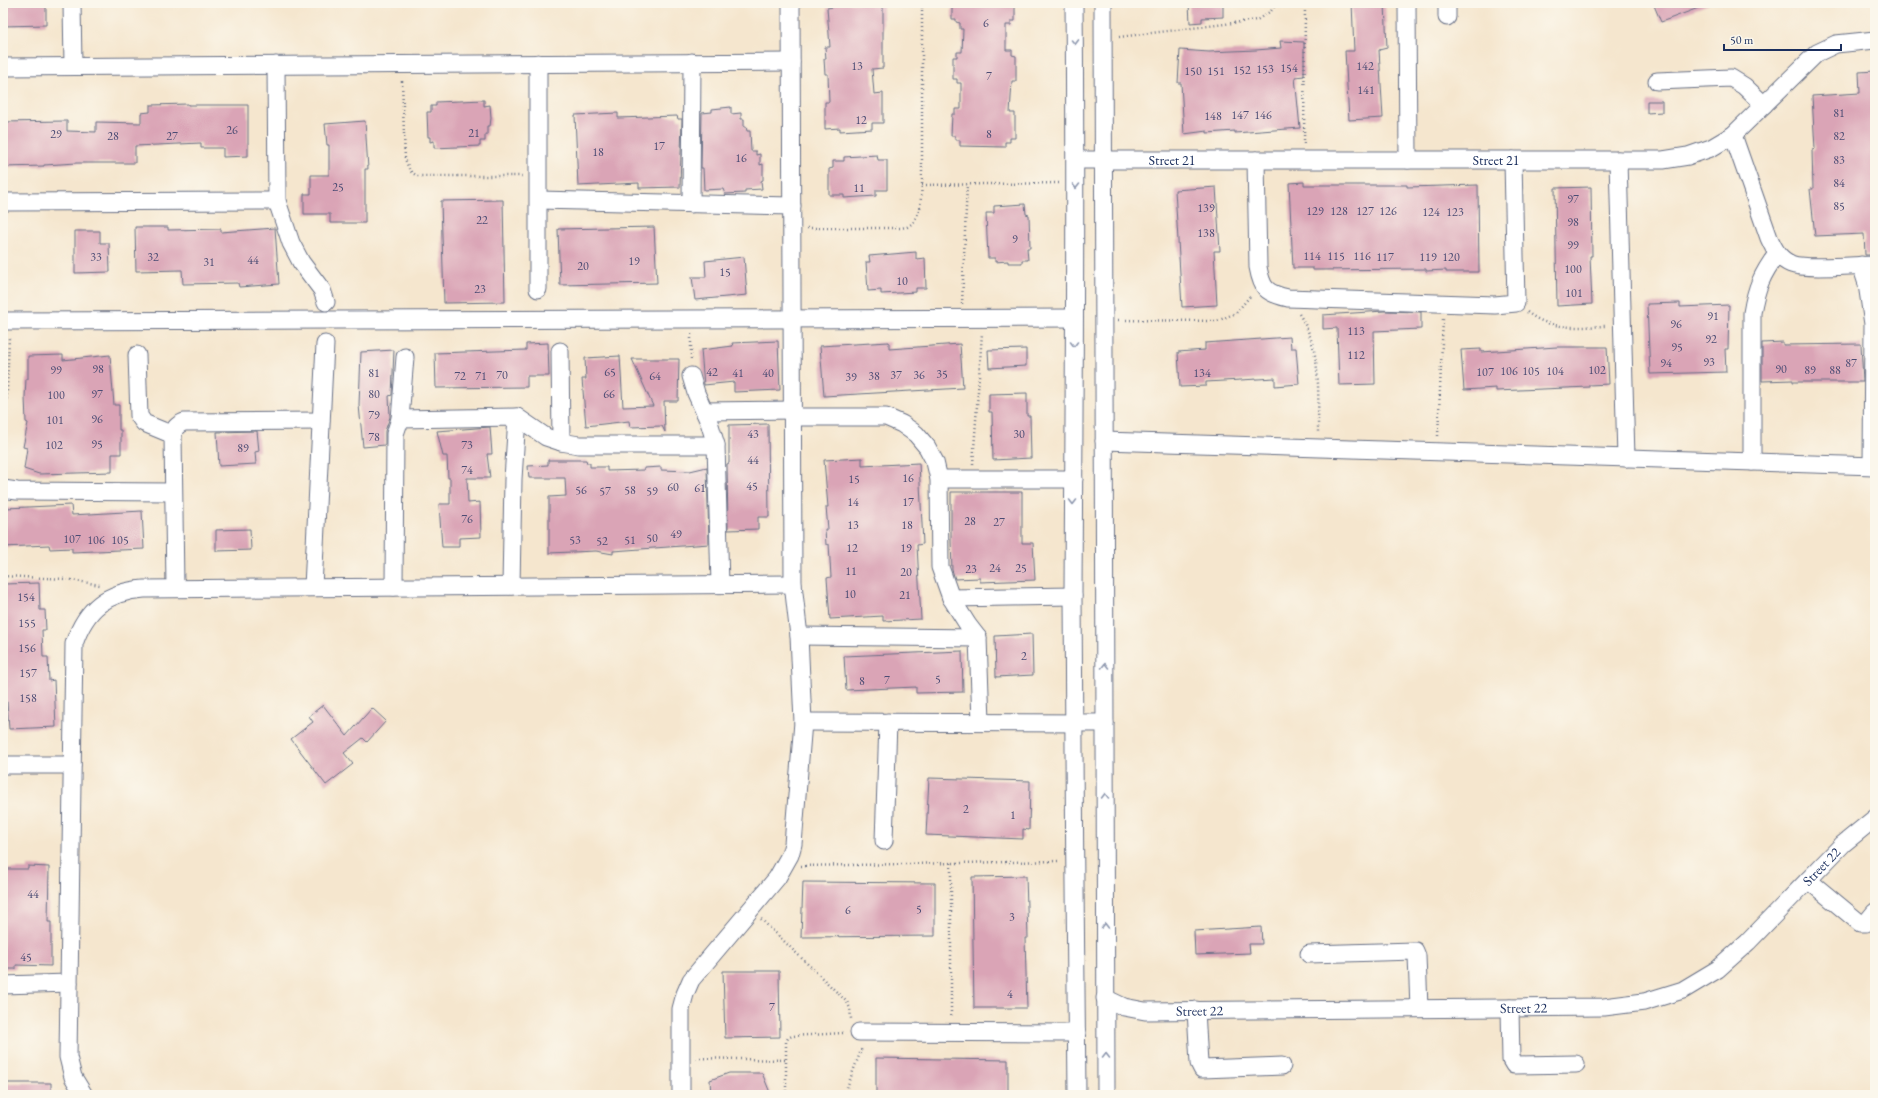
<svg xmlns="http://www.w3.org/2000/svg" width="1878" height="1098" font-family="'EB Garamond',serif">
<rect width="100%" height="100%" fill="#fbf7ec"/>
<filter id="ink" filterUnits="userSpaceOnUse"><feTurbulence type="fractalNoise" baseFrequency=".025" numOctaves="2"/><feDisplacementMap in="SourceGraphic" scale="8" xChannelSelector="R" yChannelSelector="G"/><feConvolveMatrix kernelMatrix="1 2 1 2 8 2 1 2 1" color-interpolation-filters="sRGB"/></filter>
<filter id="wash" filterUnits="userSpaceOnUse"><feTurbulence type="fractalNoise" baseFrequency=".012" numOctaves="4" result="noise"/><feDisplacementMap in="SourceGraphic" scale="16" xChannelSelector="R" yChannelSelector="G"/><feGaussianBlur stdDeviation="0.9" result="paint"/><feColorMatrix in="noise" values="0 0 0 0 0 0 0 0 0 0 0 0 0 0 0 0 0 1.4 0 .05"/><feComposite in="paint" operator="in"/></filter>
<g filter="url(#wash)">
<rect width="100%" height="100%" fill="#f5e6ce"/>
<g id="blocks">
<!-- building -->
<path fill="#daa4b6" d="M 3,3 L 46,3 L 46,25 L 3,26 Z
M 833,3 L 883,3 L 883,68 L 872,69 L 874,94 L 883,93 L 883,123 L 872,123 L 872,129 L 840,131 L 840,128 L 825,129 L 825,102 L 829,102 L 828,74 L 825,74 L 824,59 L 826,59 L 825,47 L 830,47 L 827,8 L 833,7 Z
M 952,3 L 1015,3 L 1015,21 L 1011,21 L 1011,25 L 1006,25 L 1006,50 L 1012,50 L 1012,55 L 1016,56 L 1016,81 L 1012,81 L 1010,113 L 1015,113 L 1015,138 L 1010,138 L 1010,142 L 1005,142 L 1005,147 L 960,146 L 960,140 L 955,140 L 955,136 L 951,136 L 952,114 L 955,114 L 955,109 L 961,109 L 961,83 L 957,83 L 957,79 L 953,79 L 953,57 L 957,57 L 957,52 L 962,52 L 963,29 L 960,29 L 960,23 L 956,22 L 956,19 L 952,19 Z
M 1189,3 L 1223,3 L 1223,17 L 1202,18 L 1202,22 L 1190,23 Z
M 1352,3 L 1385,3 L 1387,48 L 1379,50 L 1383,118 L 1349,120 L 1345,51 L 1354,51 Z
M 1653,3 L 1709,3 L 1709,4 L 1661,22 Z
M 1280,41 L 1304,42 L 1304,76 L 1295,77 L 1300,128 L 1235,133 L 1235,131 L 1207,133 L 1207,131 L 1184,134 L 1181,83 L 1178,83 L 1180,50 L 1209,52 L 1256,50 L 1281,48 Z
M 1875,71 L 1875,255 L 1865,255 L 1864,234 L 1815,236 L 1810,189 L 1813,189 L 1812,150 L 1815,149 L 1812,96 L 1860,93 L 1859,72 Z
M 484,100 L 484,106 L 490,105 L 491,118 L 490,126 L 487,126 L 487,135 L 485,135 L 485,141 L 480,141 L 480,146 L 434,148 L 434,141 L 430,142 L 430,137 L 428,137 L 427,112 L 431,112 L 431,106 L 436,106 L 436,102 Z
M 1647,101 L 1662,101 L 1662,112 L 1647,113 Z
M 188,104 L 188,105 L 248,105 L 248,156 L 223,157 L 223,148 L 201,148 L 201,143 L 135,146 L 135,163 L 77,163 L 44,165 L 44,166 L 3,167 L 3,122 L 67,121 L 67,131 L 96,132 L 96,122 L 141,123 L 141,113 L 150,112 L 150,105 Z
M 731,107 L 731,114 L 741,113 L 741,119 L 744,119 L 744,127 L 746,127 L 747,131 L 750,131 L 751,151 L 756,151 L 756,155 L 760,154 L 760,165 L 763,164 L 763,180 L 761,181 L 762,189 L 745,190 L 745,193 L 725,194 L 723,189 L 704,190 L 703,168 L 701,168 L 702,113 L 712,112 L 712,109 Z
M 618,113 L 618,118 L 677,116 L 678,119 L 682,119 L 680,187 L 639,188 L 639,183 L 578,186 L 575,115 Z
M 365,121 L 368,169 L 365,169 L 365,223 L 330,223 L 330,214 L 304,214 L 304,194 L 311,194 L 311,175 L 329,175 L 329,145 L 327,145 L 325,124 Z
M 877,155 L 878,160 L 887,160 L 887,190 L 876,190 L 876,196 L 844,198 L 844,195 L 829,195 L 829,169 L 833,168 L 833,161 L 844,161 L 844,157 Z
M 1304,182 L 1304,185 L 1407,185 L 1407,187 L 1478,185 L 1479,272 L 1446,272 L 1446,270 L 1426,271 L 1426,269 L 1313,270 L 1313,268 L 1293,268 L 1289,183 Z
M 1216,187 L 1220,251 L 1214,251 L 1217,305 L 1182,307 L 1175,190 Z
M 1591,187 L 1592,256 L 1590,256 L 1592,304 L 1557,306 L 1555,188 Z
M 503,200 L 505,302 L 444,303 L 441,201 Z
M 1025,204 L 1026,214 L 1029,215 L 1030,248 L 1027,248 L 1028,260 L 1022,260 L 1022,263 L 1008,263 L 1008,261 L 995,262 L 995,258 L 988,258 L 986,213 L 994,213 L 994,206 Z
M 135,227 L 168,227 L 168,230 L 221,229 L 221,232 L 275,228 L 279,284 L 239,287 L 238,283 L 183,284 L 182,270 L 136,271 Z
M 654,227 L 657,283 L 560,285 L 558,229 Z
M 75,231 L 100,231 L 100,243 L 109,243 L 110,272 L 75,273 Z
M 916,252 L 916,259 L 925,258 L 926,288 L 916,288 L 916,292 L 881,294 L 881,290 L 868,291 L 866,262 L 870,262 L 869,256 Z
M 744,257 L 747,295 L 695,300 L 692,277 L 706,277 L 705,261 Z
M 1680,303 L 1680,307 L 1729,305 L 1728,349 L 1725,349 L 1726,372 L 1650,374 L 1647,304 Z
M 1384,311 L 1421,312 L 1421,329 L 1374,331 L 1375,384 L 1339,385 L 1337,328 L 1323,329 L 1323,315 Z
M 1290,337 L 1291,348 L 1296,348 L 1299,384 L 1275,386 L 1275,378 L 1206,382 L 1206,386 L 1180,387 L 1178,352 L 1205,350 L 1205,343 Z
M 778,341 L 780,390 L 734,392 L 734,382 L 704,385 L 701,350 L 733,346 L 732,343 Z
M 889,342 L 889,349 L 960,344 L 963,388 L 824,396 L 820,346 Z
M 1783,342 L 1783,345 L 1861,344 L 1863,382 L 1793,382 L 1793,380 L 1762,381 L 1762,343 Z
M 548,343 L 549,376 L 527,376 L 527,387 L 436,388 L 435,353 L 526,350 L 526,344 Z
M 1557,347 L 1607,347 L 1609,384 L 1589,385 L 1589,387 L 1496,391 L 1496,388 L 1464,390 L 1461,350 L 1481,349 L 1481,352 Z
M 1026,349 L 1026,366 L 989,368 L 988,350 Z
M 394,350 L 392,395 L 389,396 L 390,417 L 385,431 L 385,445 L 363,447 L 359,405 L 361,352 Z
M 63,355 L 63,360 L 110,355 L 114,405 L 119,405 L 119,430 L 121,430 L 121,454 L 112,454 L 112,472 L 39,474 L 24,469 L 27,448 L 23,447 L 28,423 L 26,422 L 25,397 L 26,379 L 28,379 L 28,356 Z
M 620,356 L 623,407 L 653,406 L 632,359 L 679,359 L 678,401 L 664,401 L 665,432 L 662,426 L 630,427 L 629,421 L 586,426 L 582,379 L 586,379 L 585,358 Z
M 1027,393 L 1027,416 L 1030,416 L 1031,458 L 993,460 L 992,412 L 989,412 L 989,394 Z
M 768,424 L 769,517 L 758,517 L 758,529 L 728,530 L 727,464 L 729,463 L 729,425 Z
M 490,427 L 492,454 L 487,454 L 490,478 L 467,478 L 468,503 L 480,502 L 481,537 L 459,538 L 459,547 L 442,547 L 439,504 L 450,504 L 450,478 L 448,478 L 447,456 L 443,456 L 437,431 Z
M 257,431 L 259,451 L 255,452 L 256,464 L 219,466 L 217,432 Z
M 862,458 L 862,466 L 919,463 L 923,544 L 917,545 L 921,619 L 883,621 L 883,616 L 830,619 L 827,578 L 831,577 L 829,544 L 826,545 L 825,529 L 828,529 L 826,507 L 828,507 L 824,460 Z
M 548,460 L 586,460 L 587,463 L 590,463 L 590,467 L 607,467 L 607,471 L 644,470 L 644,468 L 661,467 L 661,470 L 690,471 L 707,467 L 709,544 L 613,551 L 613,554 L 596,551 L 549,553 L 549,497 L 566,496 L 565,478 L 529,478 L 528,466 L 548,465 Z
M 951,492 L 1022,492 L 1022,543 L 1033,543 L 1035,580 L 980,582 L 980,578 L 955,579 L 952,570 L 951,542 Z
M 71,505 L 72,515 L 142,511 L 144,549 L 72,552 L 72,548 L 50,549 L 49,545 L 3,547 L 3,512 L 6,512 L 6,508 Z
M 250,529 L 251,550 L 216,551 L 216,530 Z
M 39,583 L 40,610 L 45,610 L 46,630 L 42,630 L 43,657 L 48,657 L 49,681 L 54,680 L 56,727 L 9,729 L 7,702 L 5,702 L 4,680 L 3,680 L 4,584 Z
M 1032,634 L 1033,675 L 996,677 L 995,636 Z
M 962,651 L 963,692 L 916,693 L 916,687 L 846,690 L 844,656 Z
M 323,705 L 347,736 L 372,708 L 386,721 L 367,742 L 363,738 L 344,753 L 353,764 L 326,785 L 291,739 L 313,722 L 309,716 Z
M 929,778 L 1030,781 L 1029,830 L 1023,829 L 1023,839 L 926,835 Z
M 28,866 L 49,867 L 48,922 L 51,922 L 51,966 L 16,965 L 16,969 L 3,969 L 3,869 L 28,869 Z
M 1026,876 L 1028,938 L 1025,938 L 1027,1008 L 974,1008 L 972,877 Z
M 803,882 L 935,883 L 935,936 L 801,937 Z
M 1261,927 L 1262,944 L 1249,944 L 1250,953 L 1195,955 L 1194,931 Z
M 723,971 L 779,971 L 780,1037 L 725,1038 Z
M 876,1058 L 1008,1060 L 1008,1095 L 876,1095 Z
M 729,1073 L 762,1073 L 771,1095 L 711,1095 L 710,1080 Z
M 7,1083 L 51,1083 L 51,1095 L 7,1095 Z"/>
</g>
</g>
<g filter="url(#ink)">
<use href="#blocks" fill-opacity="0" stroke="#676f85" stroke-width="1"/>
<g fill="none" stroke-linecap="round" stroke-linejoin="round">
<!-- minor casing -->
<g stroke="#676f85" stroke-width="19">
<g id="minor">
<path d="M 72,3 L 73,66"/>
<path d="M 1074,3 C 1076,201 1074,398 1073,596 C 1073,762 1076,929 1077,1095"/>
<path d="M 1103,3 L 1106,1095"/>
<path d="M 1407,3 L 1408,160"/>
<path d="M 1447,17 L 1447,3"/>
<path d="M 276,65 L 277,201 L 291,243 L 301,262 L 322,290 L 326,302"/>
<path d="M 3,67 L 791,62"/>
<path d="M 1657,81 L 1731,78 L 1744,86 L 1764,105"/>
<path d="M 1733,135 L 1769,238 C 1774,249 1779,259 1791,264 C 1805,270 1857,265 1875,265"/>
<path id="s1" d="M 1076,160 L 1663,160 L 1688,156 L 1711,148 L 1733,135 L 1817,53 L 1836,44 L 1875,40"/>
<path d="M 1256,160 L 1258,267 C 1262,289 1266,293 1288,298 L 1495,305 L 1516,303 L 1513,160"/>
<path d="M 1618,160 L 1626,458"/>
<path d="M 539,200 L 792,206"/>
<path d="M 3,202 L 277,201"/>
<path d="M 691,204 L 692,62"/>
<path d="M 1861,265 L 1867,284 L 1873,324 L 1872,466"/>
<path d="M 538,289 L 538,63"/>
<path d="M 3,321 L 1074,318"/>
<path d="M 560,351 L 561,442"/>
<path d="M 137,355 L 139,416 L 144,423 L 173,435"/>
<path d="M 691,376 L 696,393 L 709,422 L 716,445 L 720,584"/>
<path d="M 704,411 L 792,410"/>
<path d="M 792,417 L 886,417 L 902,424 L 916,434 L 927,447 L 935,462 L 939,479 L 940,567 L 951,598 L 968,625 L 978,638 L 981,722"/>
<path d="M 400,419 L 517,417 L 546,437 L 561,442 L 579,445 L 716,445"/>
<path d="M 1104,441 L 1875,466"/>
<path d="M 1752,462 L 1752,313 C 1756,288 1762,274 1777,254"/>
<path d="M 939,479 L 1074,479"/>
<path d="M 3,489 L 17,491 L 173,492"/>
<path d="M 511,586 L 513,479 L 517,417"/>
<path d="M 313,587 L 325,344"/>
<path d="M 394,587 L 395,434 L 400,419 L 405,357"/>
<path d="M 175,588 L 173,435 C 174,428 177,425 184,422 L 321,421"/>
<path d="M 951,598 L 1073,596"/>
<path d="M 799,636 L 978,638"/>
<path d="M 803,722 L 1105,723"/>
<path d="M 3,765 L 72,765"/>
<path d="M 884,841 L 888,722"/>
<path d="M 1808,880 L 1860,923 L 1866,923 L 1875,912"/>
<path d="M 1309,954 L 1415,951 L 1417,956 L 1419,1008"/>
<path d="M 3,985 L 69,983"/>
<path id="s2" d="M 1105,998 L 1124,1007 L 1145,1011 L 1604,1007 L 1644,1002 L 1683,990 L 1718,969 L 1748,942 L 1843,844 L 1875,818"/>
<path d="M 1510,1008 L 1511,1060 L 1514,1065 L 1576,1064"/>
<path d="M 1196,1010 L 1199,1063 L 1202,1069 L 1282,1066"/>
<path d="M 859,1032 L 1077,1033"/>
<path d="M 84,1095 L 73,1077 L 68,1057 L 74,644 C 86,608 107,592 144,589 L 793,584"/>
<path d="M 681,1095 L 681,1009 L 685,994 L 691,980 L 777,878 L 790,855 L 793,844 L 803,722 L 799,636 L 793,584 L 791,3"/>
</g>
</g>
<!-- path -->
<path stroke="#676f85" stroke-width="2.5" stroke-dasharray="1 3" stroke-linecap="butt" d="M 1119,37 L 1257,20 L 1271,11 L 1277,3
M 402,81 L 405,159 L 410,171 L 417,176 L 522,176
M 1304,144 L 1305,3
M 922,185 L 1059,183
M 807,228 L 900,228 L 907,227 L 913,223 L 920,209 L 922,185 L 922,3
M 962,304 L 967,184
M 1527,312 C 1551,331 1578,327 1606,326
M 1299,314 C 1322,349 1318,392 1318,432
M 1118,320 L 1217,321 L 1236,313 L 1251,295
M 691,334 L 691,361
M 1438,436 L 1443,319
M 3,439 L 6,422 L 9,336
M 973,464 L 982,333
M 3,576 L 66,579 L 100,585
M 951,863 L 951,1017
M 801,866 L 1060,861
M 761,919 L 847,1002 L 850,1008 L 851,1019
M 696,1058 L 786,1060
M 786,1095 L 786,1042 L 788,1038 L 792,1036 L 843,1033
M 844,1095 L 862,1048"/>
<!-- minor -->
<use href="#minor" stroke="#fff" stroke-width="17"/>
</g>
<!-- one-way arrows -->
<defs><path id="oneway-chevron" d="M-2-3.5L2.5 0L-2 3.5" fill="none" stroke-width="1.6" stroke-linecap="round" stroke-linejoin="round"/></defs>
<g stroke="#8d97ae">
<use href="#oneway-chevron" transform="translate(1075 42) rotate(89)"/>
<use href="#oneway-chevron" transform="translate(1076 186) rotate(91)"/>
<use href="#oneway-chevron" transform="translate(1074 344) rotate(90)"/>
<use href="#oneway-chevron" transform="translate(1073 502) rotate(90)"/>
<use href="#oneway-chevron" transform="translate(1105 666) rotate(-90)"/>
<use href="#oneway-chevron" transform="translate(1105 796) rotate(-90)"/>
<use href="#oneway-chevron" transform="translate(1105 926) rotate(-90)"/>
<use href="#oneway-chevron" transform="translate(1106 1056) rotate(-90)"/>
</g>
</g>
<g text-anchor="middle" stroke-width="4" stroke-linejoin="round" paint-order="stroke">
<!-- number labels -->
<g font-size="12" fill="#4b4c74">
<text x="986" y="27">6</text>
<text x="857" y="70">13</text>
<text x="1365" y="70">142</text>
<text x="1289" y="72">154</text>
<text x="1265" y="73">153</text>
<text x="1242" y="74">152</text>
<text x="1193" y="75">150</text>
<text x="1216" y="75">151</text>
<text x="989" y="80">7</text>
<text x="1366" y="94">141</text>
<text x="1839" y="117">81</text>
<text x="1240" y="119">147</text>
<text x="1263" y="119">146</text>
<text x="1213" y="120">148</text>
<text x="861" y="124">12</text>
<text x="232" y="134">26</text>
<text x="474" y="137">21</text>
<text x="56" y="138">29</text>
<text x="989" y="138">8</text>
<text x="113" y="140">28</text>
<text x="172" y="140">27</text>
<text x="1839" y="140">82</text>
<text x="659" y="150">17</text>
<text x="598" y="156">18</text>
<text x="741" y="162">16</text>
<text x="1839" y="164">83</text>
<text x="1839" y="187">84</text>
<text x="338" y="191">25</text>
<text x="859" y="192">11</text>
<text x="1573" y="203">97</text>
<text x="1839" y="210">85</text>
<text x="1206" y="212">139</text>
<text x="1315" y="215">129</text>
<text x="1339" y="215">128</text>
<text x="1365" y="215">127</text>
<text x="1388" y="215">126</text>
<text x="1431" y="216">124</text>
<text x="1455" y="216">123</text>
<text x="482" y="224">22</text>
<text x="1573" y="226">98</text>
<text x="1206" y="237">138</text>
<text x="1015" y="243">9</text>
<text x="1573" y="249">99</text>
<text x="1312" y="260">114</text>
<text x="1336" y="260">115</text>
<text x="1362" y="260">116</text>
<text x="96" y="261">33</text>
<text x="153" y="261">32</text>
<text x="1385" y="261">117</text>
<text x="1428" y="261">119</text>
<text x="1451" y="261">120</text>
<text x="253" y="264">44</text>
<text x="634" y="265">19</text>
<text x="209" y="266">31</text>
<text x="583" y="270">20</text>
<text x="1573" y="273">100</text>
<text x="725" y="276">15</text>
<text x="902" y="285">10</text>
<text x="480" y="293">23</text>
<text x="1574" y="297">101</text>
<text x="1713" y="320">91</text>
<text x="1676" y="328">96</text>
<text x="1356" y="335">113</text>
<text x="1711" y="343">92</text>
<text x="1677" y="351">95</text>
<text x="1356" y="359">112</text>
<text x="1709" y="366">93</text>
<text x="1666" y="367">94</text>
<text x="1851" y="367">87</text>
<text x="98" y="373">98</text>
<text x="1781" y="373">90</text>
<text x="56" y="374">99</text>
<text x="1597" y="374">102</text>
<text x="1810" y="374">89</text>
<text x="1835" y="374">88</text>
<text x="1509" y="375">106</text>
<text x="1531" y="375">105</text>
<text x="1555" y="375">104</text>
<text x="610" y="376">65</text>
<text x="712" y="376">42</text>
<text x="1485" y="376">107</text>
<text x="374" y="377">81</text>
<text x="738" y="377">41</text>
<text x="768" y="377">40</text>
<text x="1202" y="377">134</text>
<text x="942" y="378">35</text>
<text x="502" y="379">70</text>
<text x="896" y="379">37</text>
<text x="919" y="379">36</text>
<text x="460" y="380">72</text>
<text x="481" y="380">71</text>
<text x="655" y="380">64</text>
<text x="874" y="380">38</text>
<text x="851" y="381">39</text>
<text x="97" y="398">97</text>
<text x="374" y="398">80</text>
<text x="609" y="398">66</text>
<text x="56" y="399">100</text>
<text x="374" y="419">79</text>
<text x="97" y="423">96</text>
<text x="55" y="424">101</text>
<text x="753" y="438">43</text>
<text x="1019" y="438">30</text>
<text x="374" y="441">78</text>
<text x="97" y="448">95</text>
<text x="54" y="449">102</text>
<text x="467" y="449">73</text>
<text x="243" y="452">89</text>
<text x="753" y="464">44</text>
<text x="467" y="474">74</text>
<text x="908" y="482">16</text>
<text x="854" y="483">15</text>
<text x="752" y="490">45</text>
<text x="673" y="491">60</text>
<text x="700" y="492">61</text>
<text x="581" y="494">56</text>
<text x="630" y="494">58</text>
<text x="605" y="495">57</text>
<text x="652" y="495">59</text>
<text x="853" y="506">14</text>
<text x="908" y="506">17</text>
<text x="467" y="523">76</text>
<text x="970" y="525">28</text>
<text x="999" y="526">27</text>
<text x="853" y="529">13</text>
<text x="907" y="529">18</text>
<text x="676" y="538">49</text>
<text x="652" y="542">50</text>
<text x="72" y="543">107</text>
<text x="96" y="544">106</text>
<text x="120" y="544">105</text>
<text x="575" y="544">53</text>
<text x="630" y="544">51</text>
<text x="602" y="545">52</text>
<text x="852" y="552">12</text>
<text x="906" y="552">19</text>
<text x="995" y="572">24</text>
<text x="1021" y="572">25</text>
<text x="971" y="573">23</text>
<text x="851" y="575">11</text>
<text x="906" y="576">20</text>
<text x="850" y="598">10</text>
<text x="905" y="599">21</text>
<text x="26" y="601">154</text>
<text x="27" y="627">155</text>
<text x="27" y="652">156</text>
<text x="1024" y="660">2</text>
<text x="28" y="677">157</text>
<text x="938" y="683">5</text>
<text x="887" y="684">7</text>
<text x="862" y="685">8</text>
<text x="28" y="702">158</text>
<text x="966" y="813">2</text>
<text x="1013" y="819">1</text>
<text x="33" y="898">44</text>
<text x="919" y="913">5</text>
<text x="848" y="914">6</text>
<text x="1012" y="921">3</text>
<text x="26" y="961">45</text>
<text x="1010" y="998">4</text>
<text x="772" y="1011">7</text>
</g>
<!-- street labels -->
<g font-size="14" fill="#1b2f5e" stroke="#fbf7ec">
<text dy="5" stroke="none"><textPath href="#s1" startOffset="96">Street 21</textPath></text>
<text dy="5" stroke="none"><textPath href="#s1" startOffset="420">Street 21</textPath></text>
<text dy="5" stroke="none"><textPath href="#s2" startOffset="769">Street 22</textPath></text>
<text dy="5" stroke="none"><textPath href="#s2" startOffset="421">Street 22</textPath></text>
<text dy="5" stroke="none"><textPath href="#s2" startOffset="97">Street 22</textPath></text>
</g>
</g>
<!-- margin -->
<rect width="1878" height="1098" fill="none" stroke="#fbf7ec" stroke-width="16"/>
<!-- scale -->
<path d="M1724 44v6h117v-6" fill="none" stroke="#1b2f5e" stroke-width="2"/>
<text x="1730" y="44" font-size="12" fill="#1b2f5e" stroke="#fbf7ec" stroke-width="3" paint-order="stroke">50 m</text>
</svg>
